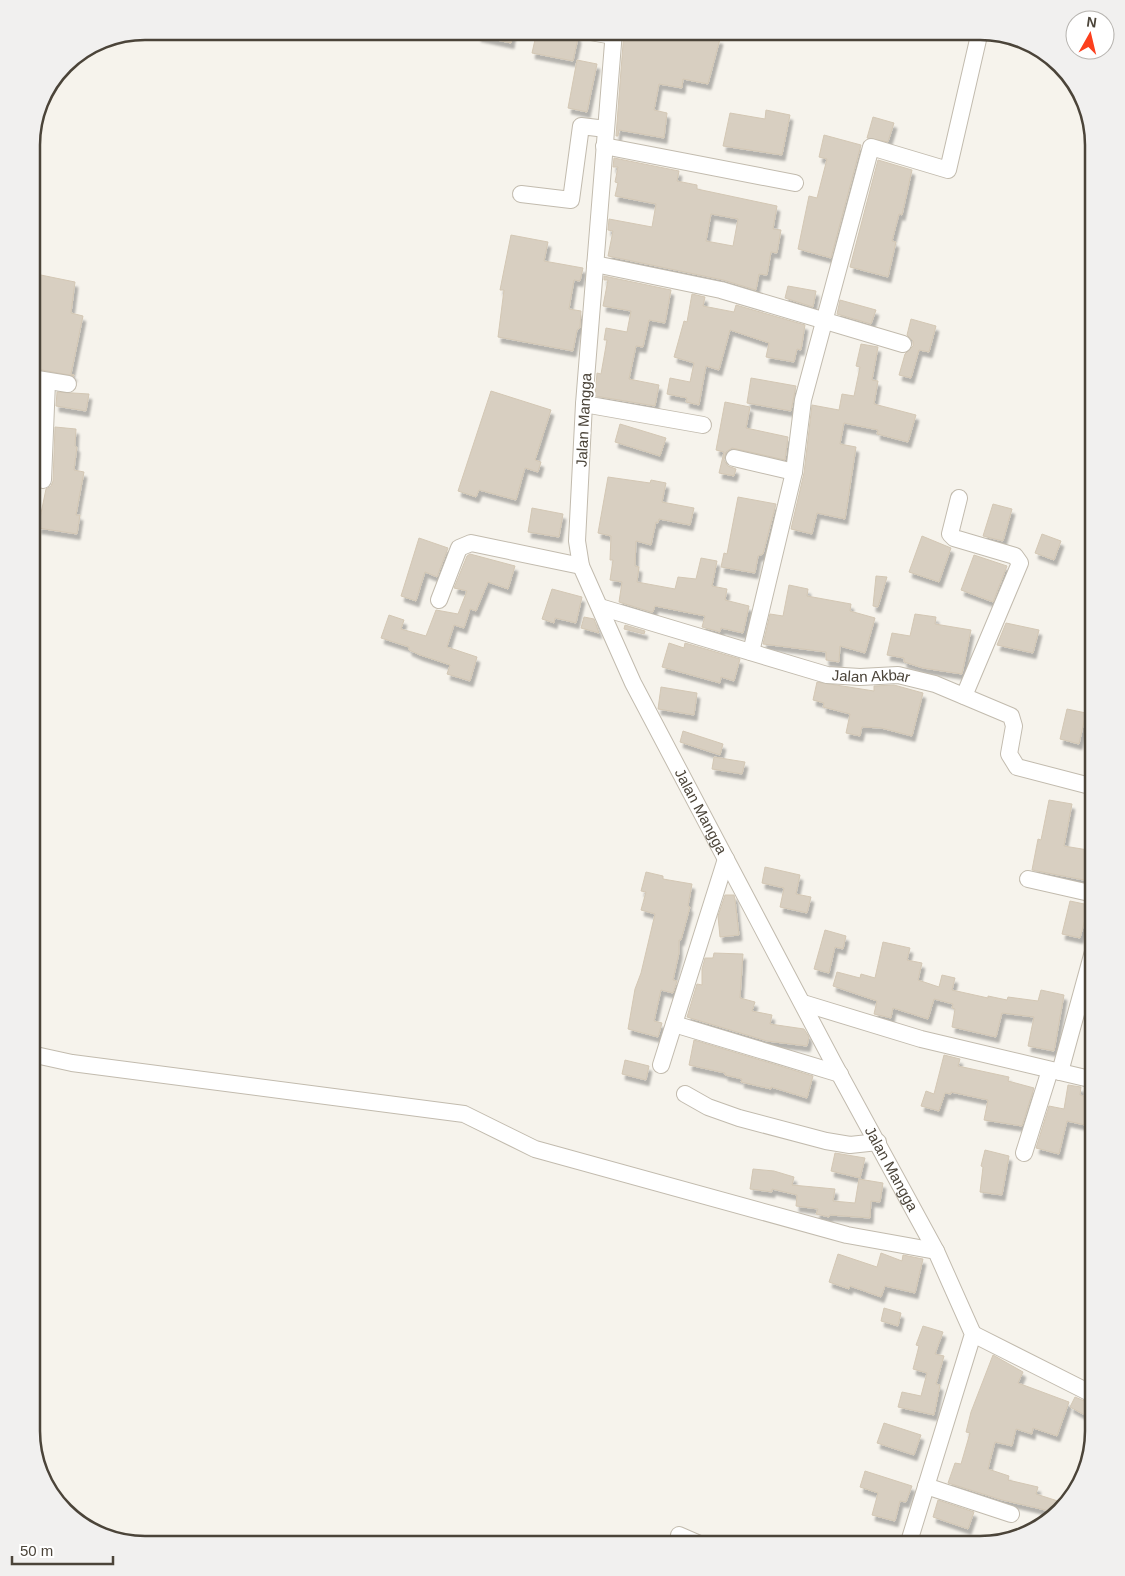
<svg xmlns="http://www.w3.org/2000/svg" width="1125" height="1576" font-family="Helvetica,sans-serif">
<defs>
<filter id="shadow"><feDropShadow dx="3" dy="5.5" stdDeviation="1" flood-color="#0004"/></filter>
</defs>
<rect width="100%" height="100%" fill="#f6f3ec"/>
<!-- building -->
<path fill="#d8cfc1" stroke="#d3c7b4" fill-rule="evenodd" filter="url(#shadow)" d="M 479,31 L 513,31 L 511,43 L 478,36 Z
M 537,31 L 575,31 L 578,38 L 573,61 L 532,53 Z
M 624,31 L 680,31 L 720,39 L 708,84 L 683,79 L 682,88 L 659,84 L 654,110 L 667,113 L 664,138 L 619,130 L 618,136 L 616,136 Z
M 577,60 L 597,64 L 587,112 L 568,108 Z
M 766,110 L 790,115 L 782,155 L 723,146 L 730,113 L 765,119 Z
M 873,117 L 894,123 L 888,142 L 867,138 Z
M 824,135 L 861,145 L 831,258 L 798,249 L 809,196 L 817,198 L 827,159 L 819,157 Z
M 614,158 L 679,171 L 677,181 L 697,185 L 697,189 L 777,206 L 773,229 L 781,230 L 777,253 L 771,252 L 767,275 L 759,274 L 756,290 L 723,280 L 608,256 L 613,231 L 608,230 L 609,219 L 652,227 L 656,204 L 615,196 L 618,183 L 615,182 L 618,167 L 613,167 ZM 711,214 L 738,219 L 733,246 L 706,241 Z
M 878,160 L 912,170 L 902,215 L 899,214 L 892,241 L 896,242 L 888,277 L 850,267 Z
M 511,235 L 548,242 L 544,261 L 583,268 L 580,281 L 574,280 L 569,309 L 581,311 L 580,328 L 577,330 L 573,351 L 498,337 L 504,290 L 500,290 Z
M 31,273 L 75,282 L 71,313 L 83,316 L 71,374 L 74,375 L 74,376 L 31,368 L 31,327 L 34,314 L 31,314 Z
M 604,276 L 671,290 L 665,323 L 649,320 L 643,347 L 636,346 L 629,379 L 659,385 L 655,406 L 595,396 L 597,373 L 601,374 L 607,340 L 604,340 L 606,328 L 627,332 L 631,311 L 603,306 L 608,280 L 604,280 Z
M 788,286 L 816,291 L 813,307 L 785,298 Z
M 692,294 L 705,297 L 703,306 L 734,312 L 736,305 L 805,325 L 801,350 L 797,349 L 794,362 L 766,357 L 769,343 L 730,330 L 719,370 L 706,366 L 699,405 L 686,402 L 687,398 L 667,394 L 670,378 L 690,382 L 694,363 L 674,357 L 684,321 L 687,322 Z
M 840,300 L 876,310 L 871,324 L 837,314 Z
M 911,319 L 936,326 L 929,352 L 919,350 L 911,378 L 899,375 L 905,354 L 913,346 L 913,341 L 907,335 Z
M 861,344 L 878,347 L 872,380 L 878,381 L 874,404 L 916,415 L 908,442 L 877,434 L 878,430 L 844,423 L 840,444 L 856,447 L 845,519 L 817,513 L 812,534 L 791,529 L 804,473 L 812,405 L 839,410 L 842,394 L 854,396 L 860,367 L 856,366 Z
M 751,378 L 796,386 L 791,411 L 747,403 Z
M 31,388 L 37,389 L 33,480 L 36,487 L 31,486 Z
M 491,391 L 551,410 L 535,460 L 541,462 L 538,472 L 525,468 L 516,500 L 479,490 L 476,497 L 458,491 Z
M 57,392 L 89,394 L 86,411 L 56,406 Z
M 725,402 L 750,407 L 746,428 L 788,437 L 785,460 L 732,448 L 726,452 L 724,460 L 728,466 L 736,469 L 734,476 L 719,473 L 724,452 L 716,450 Z
M 620,424 L 666,438 L 660,456 L 615,442 Z
M 55,427 L 76,429 L 75,446 L 77,447 L 74,470 L 84,472 L 76,515 L 80,515 L 77,534 L 38,528 L 46,489 L 51,486 L 53,481 Z
M 608,477 L 650,483 L 651,480 L 666,483 L 662,502 L 694,508 L 690,525 L 659,519 L 658,523 L 656,522 L 651,545 L 636,541 L 635,566 L 639,567 L 637,582 L 675,589 L 678,577 L 696,579 L 701,558 L 717,561 L 712,586 L 727,589 L 725,600 L 749,606 L 743,633 L 721,628 L 720,632 L 702,627 L 705,616 L 655,606 L 653,612 L 651,612 L 619,602 L 622,582 L 610,580 L 613,560 L 610,560 L 611,536 L 598,533 Z
M 738,497 L 776,504 L 763,554 L 758,556 L 755,573 L 721,567 L 724,553 L 727,554 Z
M 993,504 L 1012,509 L 1003,541 L 983,536 Z
M 532,508 L 563,514 L 559,537 L 528,532 Z
M 1042,534 L 1061,541 L 1054,560 L 1035,553 Z
M 922,536 L 951,548 L 939,582 L 909,572 Z
M 419,538 L 448,548 L 437,577 L 425,572 L 416,601 L 401,596 Z
M 470,554 L 515,566 L 508,589 L 488,582 L 476,611 L 470,609 L 464,628 L 454,625 L 447,647 L 477,657 L 470,681 L 447,674 L 450,665 L 420,655 L 409,650 L 409,647 L 381,638 L 389,615 L 404,620 L 401,629 L 426,636 L 436,610 L 458,614 L 467,591 L 454,588 L 467,556 Z
M 974,555 L 1007,566 L 993,602 L 961,590 Z
M 876,576 L 887,577 L 878,607 L 873,606 Z
M 789,585 L 808,589 L 807,596 L 851,604 L 850,611 L 875,618 L 865,653 L 840,646 L 839,662 L 826,660 L 826,652 L 763,644 L 770,614 L 783,616 Z
M 552,589 L 582,597 L 576,623 L 555,618 L 554,623 L 542,619 Z
M 915,614 L 936,617 L 935,624 L 971,630 L 962,674 L 923,668 L 904,662 L 904,658 L 887,655 L 892,633 L 910,636 Z
M 584,617 L 594,619 L 599,633 L 581,628 Z
M 1006,623 L 1039,630 L 1033,653 L 997,645 Z
M 625,625 L 645,631 L 644,634 L 624,629 Z
M 669,643 L 684,648 L 685,643 L 740,659 L 734,681 L 721,677 L 720,683 L 662,667 Z
M 817,682 L 874,691 L 874,686 L 894,685 L 923,693 L 912,736 L 881,728 L 862,727 L 860,736 L 846,733 L 850,714 L 823,707 L 824,703 L 813,700 Z
M 661,687 L 697,693 L 694,715 L 658,709 Z
M 1067,709 L 1086,713 L 1079,744 L 1060,739 Z
M 683,731 L 723,744 L 720,755 L 680,742 Z
M 714,757 L 745,762 L 742,774 L 712,769 Z
M 1049,800 L 1072,804 L 1064,846 L 1094,851 L 1094,882 L 1032,870 L 1038,839 L 1041,840 Z
M 765,867 L 800,875 L 796,894 L 811,897 L 807,913 L 780,907 L 784,888 L 762,883 Z
M 646,872 L 663,876 L 663,879 L 692,884 L 688,906 L 690,907 L 681,940 L 679,940 L 679,953 L 673,980 L 677,981 L 673,993 L 661,990 L 654,1021 L 662,1023 L 658,1037 L 628,1029 L 635,989 L 641,973 L 655,914 L 641,910 L 646,892 L 641,891 Z
M 725,895 L 734,895 L 735,899 L 739,935 L 720,937 L 718,916 Z
M 1070,901 L 1089,905 L 1080,938 L 1062,934 Z
M 825,930 L 846,936 L 843,949 L 835,947 L 829,973 L 814,969 Z
M 883,942 L 910,948 L 907,960 L 922,963 L 918,980 L 939,987 L 942,975 L 955,978 L 952,990 L 988,998 L 988,996 L 1007,1000 L 1008,997 L 1038,1001 L 1041,990 L 1064,995 L 1054,1051 L 1028,1046 L 1034,1017 L 1002,1013 L 996,1037 L 952,1027 L 955,1009 L 952,1008 L 953,1004 L 934,999 L 928,1019 L 893,1008 L 891,1018 L 874,1014 L 877,1001 L 833,986 L 837,972 L 860,978 L 861,974 L 875,978 Z
M 714,953 L 743,954 L 740,998 L 755,1002 L 752,1011 L 772,1015 L 770,1024 L 804,1029 L 809,1037 L 807,1046 L 767,1041 L 687,1017 L 697,984 L 702,985 L 702,969 L 705,958 L 713,958 Z
M 694,1040 L 813,1076 L 807,1098 L 771,1087 L 771,1089 L 741,1082 L 742,1079 L 725,1075 L 725,1073 L 689,1065 Z
M 944,1055 L 960,1059 L 958,1066 L 1009,1077 L 1008,1081 L 1034,1088 L 1022,1126 L 984,1120 L 988,1100 L 951,1092 L 951,1094 L 945,1093 L 939,1111 L 921,1106 L 926,1091 L 934,1094 Z
M 625,1060 L 649,1066 L 646,1080 L 622,1074 Z
M 1068,1085 L 1081,1087 L 1080,1095 L 1094,1099 L 1094,1127 L 1067,1121 L 1059,1154 L 1036,1148 L 1049,1106 L 1064,1109 Z
M 985,1150 L 1009,1156 L 1002,1195 L 980,1192 L 983,1167 L 981,1166 Z
M 835,1153 L 865,1158 L 860,1178 L 831,1171 Z
M 753,1169 L 774,1171 L 794,1177 L 792,1185 L 835,1189 L 833,1201 L 855,1203 L 859,1179 L 883,1183 L 880,1202 L 871,1201 L 870,1218 L 830,1215 L 829,1217 L 816,1214 L 818,1209 L 796,1206 L 797,1195 L 772,1189 L 772,1192 L 750,1189 Z
M 881,1253 L 902,1261 L 903,1255 L 923,1259 L 915,1293 L 885,1286 L 881,1297 L 850,1286 L 849,1289 L 829,1282 L 838,1254 L 877,1267 Z
M 884,1308 L 901,1313 L 898,1326 L 881,1321 Z
M 923,1326 L 943,1332 L 935,1354 L 944,1356 L 936,1384 L 940,1385 L 934,1415 L 898,1407 L 902,1392 L 921,1396 L 927,1373 L 913,1369 L 919,1346 L 916,1345 Z
M 993,1355 L 1023,1372 L 1018,1383 L 1069,1402 L 1057,1436 L 1033,1428 L 1032,1434 L 1016,1429 L 1012,1446 L 995,1442 L 988,1469 L 1009,1476 L 1008,1480 L 1038,1487 L 1036,1494 L 1064,1503 L 1054,1512 L 1002,1500 L 948,1483 L 955,1463 L 961,1464 L 970,1433 L 966,1432 L 971,1412 Z
M 1075,1397 L 1094,1405 L 1094,1420 L 1070,1407 Z
M 884,1423 L 921,1435 L 914,1455 L 877,1443 Z
M 865,1471 L 912,1486 L 906,1502 L 900,1501 L 895,1521 L 872,1515 L 878,1493 L 860,1487 Z
M 938,1500 L 974,1512 L 968,1529 L 933,1517 Z"/>
<g fill="none" stroke-linecap="round" stroke-linejoin="round">
<!-- minor casing -->
<g stroke="#c2bbae" stroke-width="18">
<g id="minor">
<path d="M 585,31 L 613,36"/>
<path id="s1" d="M 614,31 L 584,404 L 577,541 L 581,566 L 633,683 L 834,1064 L 936,1251 L 973,1334 L 908,1545"/>
<path d="M 604,146 L 795,183"/>
<path d="M 521,194 L 571,200 L 581,126 L 606,129"/>
<path d="M 595,264 L 721,290 L 903,344"/>
<path d="M 31,378 L 68,384"/>
<path d="M 584,404 L 703,425"/>
<path d="M 734,458 L 794,472"/>
<path d="M 43,480 L 47,382"/>
<path d="M 959,498 L 950,534 L 954,538 L 1015,556 L 1020,563 L 964,696"/>
<path d="M 439,600 L 459,548 L 471,543 L 581,566"/>
<path id="s2" d="M 600,607 L 827,675 L 860,677 L 898,675 L 935,684 L 1011,716 L 1014,726 L 1009,754 L 1017,767 L 1094,787"/>
<path d="M 751,652 L 794,472 L 803,400 L 871,147 L 948,170 L 980,31"/>
<path d="M 1028,879 L 1094,894"/>
<path d="M 803,1003 L 921,1039 L 1094,1080"/>
<path d="M 674,1024 L 840,1074"/>
<path d="M 31,1054 L 72,1063 L 464,1114 L 535,1149 L 847,1235 L 936,1251"/>
<path d="M 661,1065 L 726,859"/>
<path d="M 1060,1072 L 1094,948"/>
<path d="M 685,1094 L 708,1107 L 739,1118 L 826,1141 L 850,1145 L 878,1142"/>
<path d="M 1024,1153 L 1050,1070"/>
<path d="M 973,1334 L 1094,1395"/>
<path d="M 926,1486 L 1011,1514"/>
<path d="M 679,1535 L 702,1545"/>
</g>
</g>
<!-- minor -->
<use href="#minor" stroke="#fff" stroke-width="16"/>
</g>
<g text-anchor="middle" stroke-width="4" stroke-linejoin="round" paint-order="stroke">
<!-- street labels -->
<g font-size="15" fill="#4b4439" stroke="#fff">
<text transform="translate(584 420) rotate(-87)" y="5">Jalan Mangga</text>
<text dy="5" stroke="none"><textPath href="#s2" startOffset="281">Jalan Akbar</textPath></text>
<text dy="5" stroke="none"><textPath href="#s1" startOffset="810">Jalan Mangga</textPath></text>
<text dy="5" stroke="none"><textPath href="#s1" startOffset="1215">Jalan Mangga</textPath></text>
</g>
</g>
<!-- crop -->
<path d="M0 0H1125V1576H0ZM145 40H980A105 105 0 0 1 1085 145V1431A105 105 0 0 1 980 1536H145A105 105 0 0 1 40 1431V145A105 105 0 0 1 145 40Z" fill="#f1f0ef" fill-rule="evenodd"/>
<path fill="none" stroke="#4b4439" stroke-width="2.5" d="M145 40H980A105 105 0 0 1 1085 145V1431A105 105 0 0 1 980 1536H145A105 105 0 0 1 40 1431V145A105 105 0 0 1 145 40Z"/>
<!-- north arrow -->
<g transform="translate(1090 35) rotate(8)"><circle r="24" fill="#ffffff" stroke="#b7b4b0"/>
<path d="M0-4L9 19L0 12L-9 19Z" fill="#fc3f1d"/>
<text y="-8" font-size="14" font-weight="bold" text-anchor="middle" fill="#4b4439">N</text>
</g>
<!-- scale -->
<path d="M12 1556v8h101v-8" fill="none" stroke="#4b4439" stroke-width="2.5"/>
<text x="20" y="1556" font-size="15" fill="#4b4439" stroke="#ffffff" stroke-width="4" paint-order="stroke">50 m</text>
</svg>
